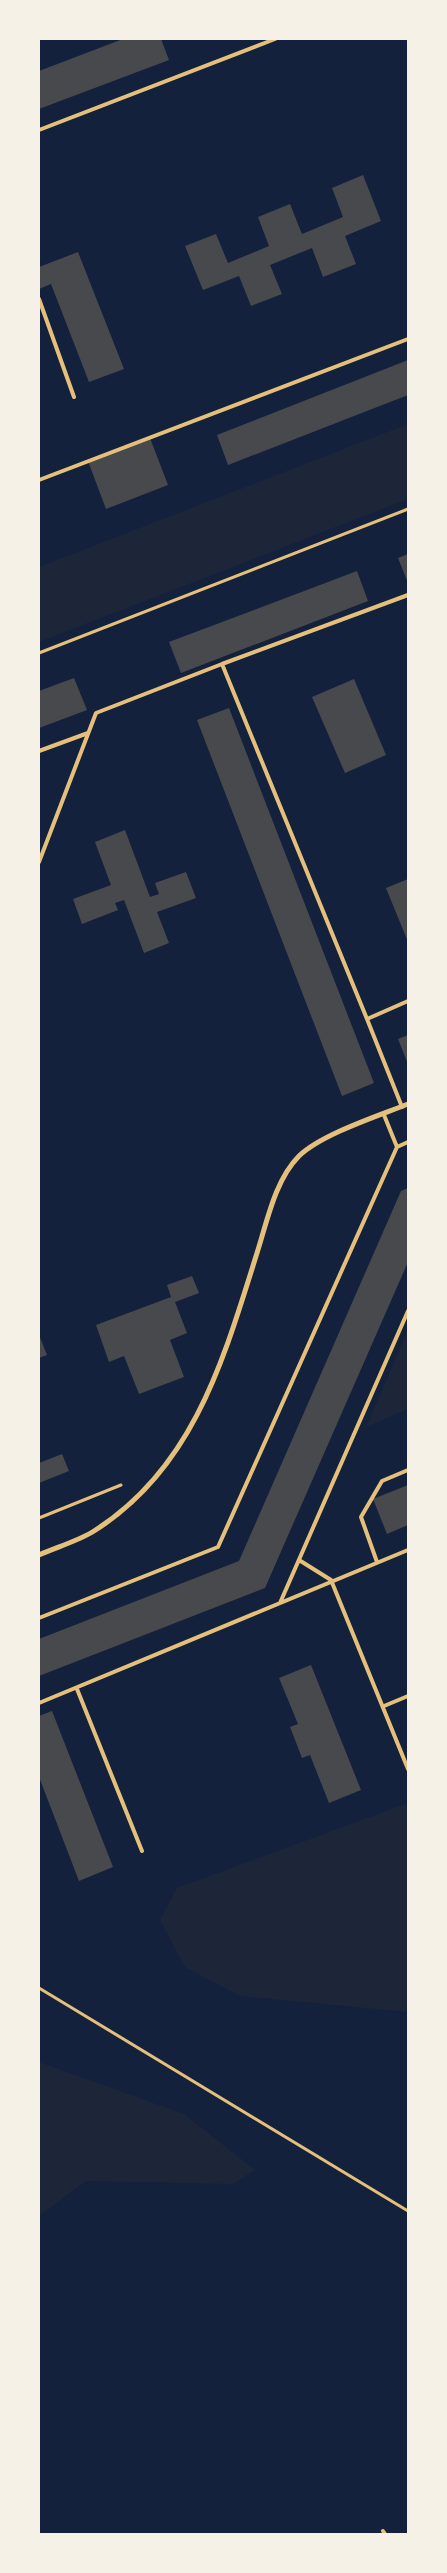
<svg xmlns="http://www.w3.org/2000/svg" width="447" height="2573" font-family="Lato,sans-serif">
<rect width="100%" height="100%" fill="#14213d"/>
<!-- green -->
<path fill="#1d2539" d="M 408,424 L 408,499 L 39,642 L 39,567 Z
M 408,1330 L 408,1409 L 366,1427 Z
M 405,1804 L 408,1805 L 408,2012 L 240,1996 L 185,1967 L 160,1920 L 177,1888 Z
M 39,2062 L 184,2114 L 255,2170 L 233,2184 L 86,2181 L 39,2216 Z"/>
<!-- building -->
<path fill="#48494c" d="M 123,39 L 161,39 L 169,60 L 39,109 L 39,71 Z
M 363,175 L 381,221 L 345,236 L 356,264 L 323,277 L 312,248 L 270,265 L 282,294 L 251,306 L 239,276 L 203,290 L 185,246 L 216,234 L 228,263 L 269,246 L 258,217 L 290,204 L 302,234 L 343,217 L 332,188 Z
M 78,252 L 124,369 L 89,382 L 51,284 L 39,289 L 39,267 Z
M 408,360 L 408,395 L 228,465 L 217,435 Z
M 150,438 L 168,485 L 106,509 L 88,461 Z
M 408,554 L 408,583 L 398,558 Z
M 357,571 L 368,601 L 181,673 L 169,642 Z
M 74,678 L 87,710 L 39,728 L 39,691 Z
M 354,679 L 386,755 L 345,773 L 312,697 Z
M 229,708 L 374,1083 L 342,1096 L 197,720 Z
M 125,830 L 150,897 L 159,894 L 155,883 L 186,872 L 196,898 L 157,912 L 169,943 L 144,953 L 124,900 L 115,903 L 118,910 L 82,924 L 73,899 L 111,885 L 95,842 Z
M 408,879 L 408,942 L 386,888 Z
M 408,1035 L 408,1064 L 398,1039 Z
M 408,1188 L 408,1262 L 265,1588 L 39,1676 L 39,1639 L 239,1561 L 401,1191 Z
M 192,1276 L 199,1293 L 175,1302 L 187,1333 L 170,1340 L 184,1377 L 139,1394 L 124,1356 L 109,1362 L 96,1325 L 171,1297 L 167,1285 Z
M 39,1335 L 47,1355 L 39,1358 Z
M 62,1454 L 69,1471 L 39,1483 L 39,1463 Z
M 408,1485 L 408,1525 L 387,1534 L 373,1499 Z
M 311,1665 L 361,1790 L 329,1803 L 310,1755 L 302,1758 L 290,1727 L 298,1724 L 279,1678 Z
M 52,1711 L 113,1867 L 79,1881 L 39,1777 L 39,1716 Z"/>
<g fill="none" stroke-linecap="round" stroke-linejoin="round">
<!-- path -->
<path stroke="#e5c07b" stroke-width="3" d="M 39,653 L 408,509
M 39,1518 L 121,1485
M 39,1988 L 408,2211"/>
<!-- service -->
<path stroke="#e5c07b" stroke-width="4" d="M 39,130 L 275,39
M 39,299 L 74,397
M 39,480 L 408,339
M 39,751 L 88,733
M 39,862 L 96,713 L 222,664
M 367,1019 L 222,664 L 408,595
M 402,1107 L 367,1019 L 408,1001
M 384,1115 L 397,1147
M 299,1560 L 331,1580 L 408,1769
M 377,1562 L 361,1517 L 382,1481 L 408,1470
M 280,1603 L 408,1311
M 39,1618 L 218,1547 L 397,1147 L 408,1142
M 77,1689 L 142,1851
M 39,1703 L 408,1550
M 384,1706 L 408,1696
M 383,2531 L 385,2534"/>
<!-- minor -->
<path stroke="#e5c07b" stroke-width="5" d="M 39,1555 C 57,1547 78,1541 94,1531 C 194,1468 224,1358 257,1253 C 267,1222 275,1180 299,1156 C 322,1134 378,1116 408,1104"/>
</g>
<!-- border -->
<rect width="447" height="2573" fill="none" stroke="#f6f1e7" stroke-width="80"/>
</svg>
